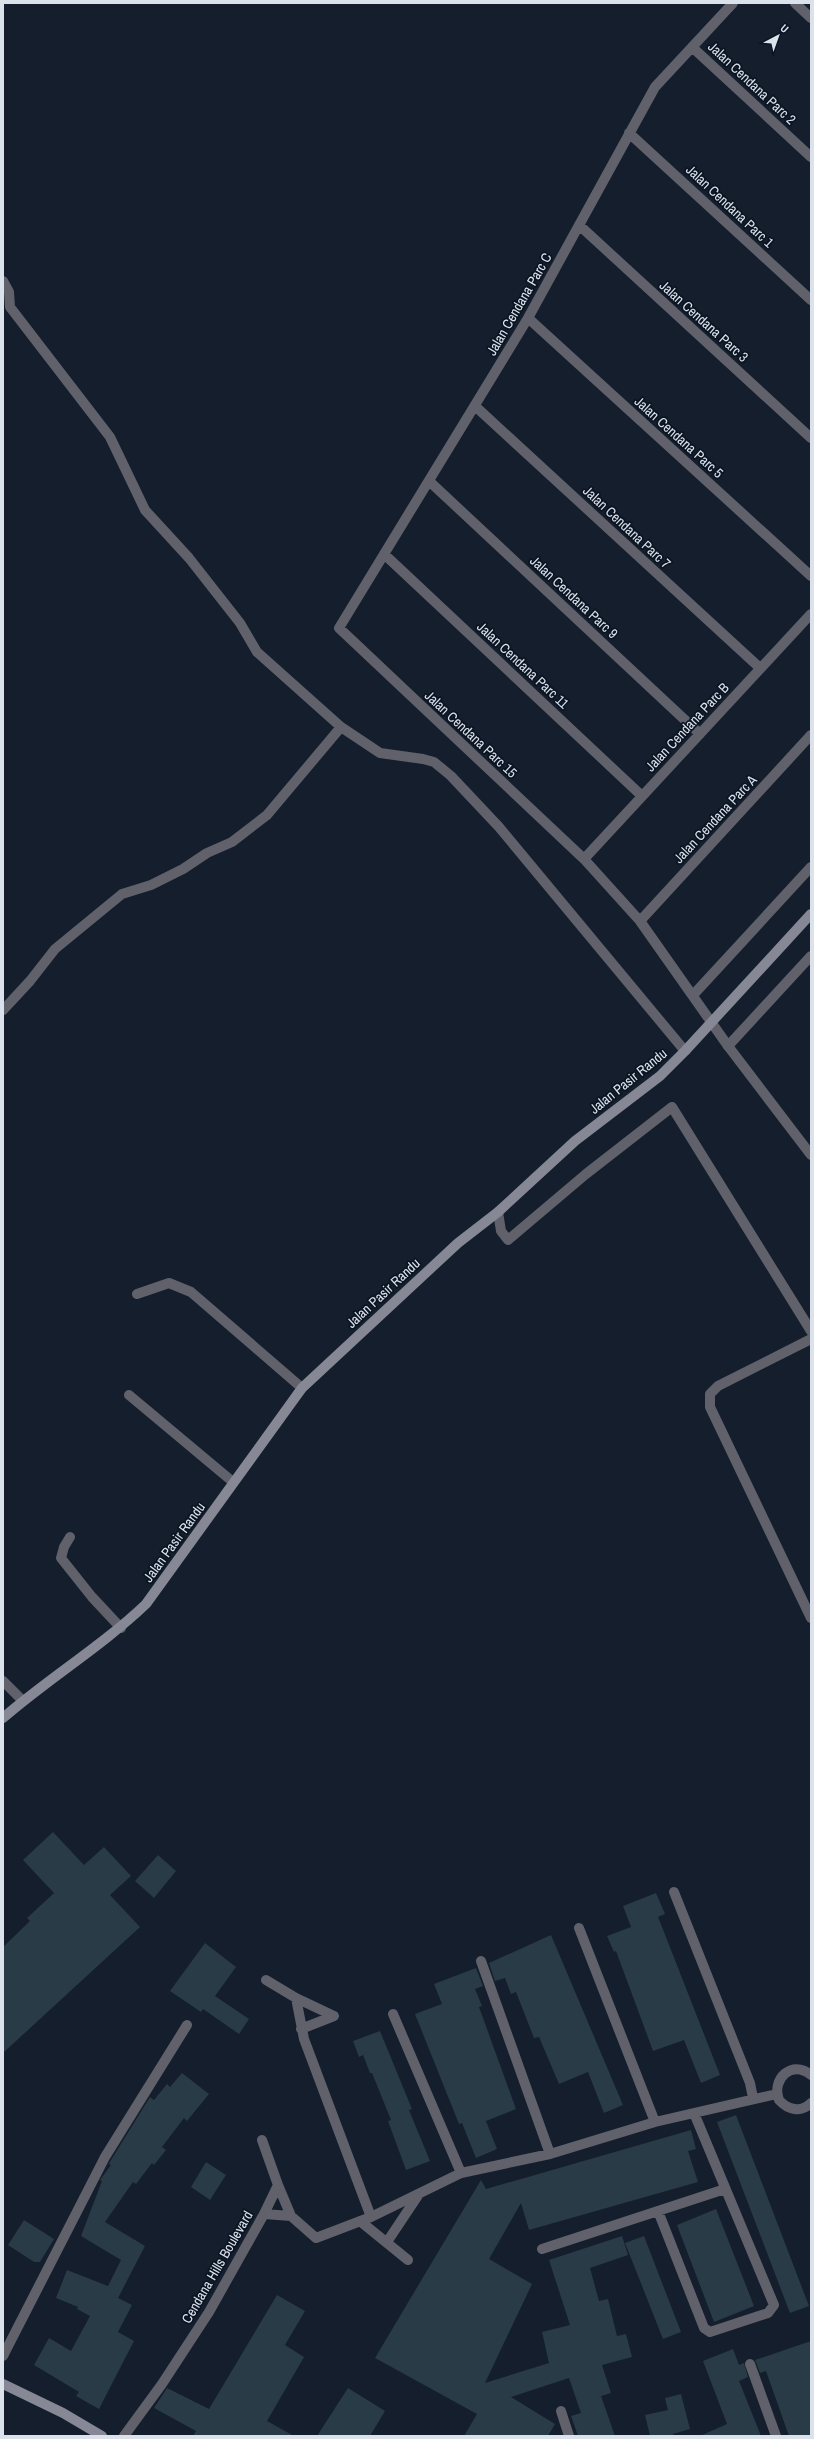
<svg xmlns="http://www.w3.org/2000/svg" width="814" height="2439" font-family="'Archivo Narrow',sans-serif">
<rect width="100%" height="100%" fill="#141e2c"/>
<!-- building -->
<path fill="#283b46" d="M 53,1832 L 84,1865 L 104,1847 L 131,1876 L 110,1895 L 140,1927 L 3,2053 L 3,1947 L 30,1921 L 27,1918 L 54,1893 L 23,1860 Z
M 158,1855 L 176,1871 L 154,1898 L 135,1881 Z
M 656,1893 L 665,1914 L 658,1917 L 664,1932 L 720,2075 L 701,2083 L 684,2040 L 653,2051 L 616,1951 L 614,1952 L 607,1936 L 631,1927 L 623,1906 Z
M 551,1935 L 623,2105 L 604,2113 L 588,2072 L 559,2084 L 539,2037 L 534,2038 L 516,1992 L 511,1994 L 505,1978 L 495,1981 L 489,1963 Z
M 205,1943 L 236,1967 L 215,1996 L 249,2019 L 239,2034 L 203,2009 L 201,2012 L 170,1991 Z
M 476,1968 L 483,1986 L 475,1989 L 482,2006 L 479,2007 L 516,2109 L 486,2121 L 497,2149 L 476,2158 L 462,2123 L 459,2124 L 415,2014 L 442,2004 L 434,1984 Z
M 380,2031 L 412,2109 L 409,2110 L 430,2161 L 406,2170 L 388,2121 L 391,2120 L 372,2073 L 370,2073 L 363,2055 L 359,2057 L 353,2041 Z
M 182,2073 L 209,2094 L 187,2121 L 184,2118 L 162,2147 L 166,2150 L 154,2165 L 152,2163 L 136,2184 L 133,2182 L 105,2222 L 145,2246 L 118,2298 L 132,2305 L 118,2332 L 134,2341 L 99,2409 L 76,2396 L 79,2392 L 34,2365 L 49,2338 L 71,2351 L 90,2316 L 77,2309 L 78,2307 L 56,2298 L 67,2270 L 108,2286 L 121,2260 L 81,2236 L 102,2181 L 100,2180 L 111,2165 L 109,2164 L 111,2160 L 150,2097 L 154,2100 L 167,2084 L 170,2087 Z
M 736,2115 L 809,2306 L 790,2313 L 717,2122 Z
M 691,2130 L 696,2149 L 688,2151 L 698,2182 L 529,2230 L 521,2203 L 489,2259 L 532,2284 L 485,2383 L 549,2363 L 542,2332 L 570,2325 L 549,2260 L 622,2236 L 628,2255 L 590,2268 L 599,2301 L 608,2299 L 617,2336 L 626,2334 L 632,2357 L 602,2365 L 611,2393 L 601,2396 L 615,2436 L 578,2436 L 571,2416 L 581,2413 L 569,2378 L 511,2397 L 555,2424 L 548,2436 L 464,2436 L 477,2414 L 375,2358 L 481,2180 L 486,2189 Z
M 206,2162 L 226,2175 L 210,2200 L 191,2187 Z
M 716,2209 L 754,2306 L 714,2322 L 677,2225 Z
M 24,2220 L 54,2239 L 40,2262 L 34,2262 L 8,2245 Z
M 644,2236 L 681,2332 L 663,2339 L 625,2243 Z
M 277,2295 L 305,2311 L 285,2345 L 304,2357 L 267,2421 L 294,2436 L 193,2436 L 196,2431 L 154,2408 L 167,2388 L 209,2409 Z
M 811,2341 L 811,2436 L 789,2436 L 766,2371 L 760,2373 L 755,2360 Z
M 733,2349 L 739,2365 L 744,2363 L 748,2377 L 739,2381 L 761,2436 L 700,2436 L 727,2424 L 703,2361 Z
M 348,2388 L 385,2411 L 370,2436 L 317,2436 Z
M 681,2394 L 690,2429 L 673,2434 L 673,2436 L 650,2436 L 645,2415 L 668,2410 L 665,2398 Z"/>
<g fill="none" stroke-linecap="round" stroke-linejoin="round">
<!-- lane -->
<path stroke="#60616a" stroke-width="10" d="M 694,994 L 811,867
M 728,1046 L 811,956
M 498,1212 L 501,1231 L 508,1240 L 586,1174 L 672,1107 L 811,1331
M 811,1339 L 718,1386 L 710,1394 L 710,1407 L 811,1618
M 129,1395 L 233,1482
M 70,1537 L 64,1547 L 61,1558 L 92,1597 L 121,1628"/>
<!-- street -->
<path stroke="#60616a" stroke-width="10" d="M 733,3 L 655,87 L 528,318 L 339,628 L 584,859 L 640,921 L 728,1046 L 811,1155
M 795,3 L 811,18
M 692,47 L 811,157
M 629,133 L 811,300
M 579,225 L 811,438
M 3,281 L 9,292 L 10,307 L 110,437 L 145,510 L 189,558 L 240,623 L 257,652 L 341,727 L 380,753 L 423,759 L 434,762 L 451,776 L 499,827 L 685,1051
M 528,318 L 811,576
M 475,406 L 760,668
M 429,481 L 700,734
M 384,554 L 642,796
M 584,859 L 811,614
M 640,921 L 811,735
M 3,1010 L 30,981 L 55,949 L 122,894 L 151,885 L 183,869 L 207,853 L 232,842 L 267,815 L 341,727
M 137,1294 L 169,1283 L 191,1292 L 302,1388
M 3,1681 L 23,1701
M 674,1892 L 750,2083 L 753,2098
M 579,1928 L 655,2122
M 481,1961 L 550,2154
M 266,1980 L 296,1998
M 393,2014 L 461,2173
M 301,2029 L 334,2016 L 296,1998 L 304,2039 L 371,2217
M 811,2075 C 792,2059 771,2079 779,2100 C 788,2110 801,2113 811,2103
M 262,2140 L 278,2185 L 264,2214
M 278,2185 L 291,2216
M 658,2211 L 704,2328 L 710,2332 L 768,2313 L 774,2305 L 694,2113
M 360,2221 L 408,2260
M 387,2242 L 419,2194
M 542,2249 L 725,2189
M 3,2356 L 105,2157 L 187,2025
M 750,2364 L 776,2436
M 561,2411 L 569,2436
M 124,2436 L 162,2384 L 209,2312 L 264,2214 L 291,2216 L 316,2238 L 371,2217 L 461,2173 L 550,2154 L 655,2122 L 777,2094"/>
<!-- secondary -->
<path stroke="#868896" stroke-width="10" d="M 3,1718 C 49,1678 102,1646 146,1604 L 302,1388 L 458,1243 L 498,1212 L 575,1141 L 660,1076 L 685,1051 L 811,914
M 3,2384 L 63,2413 L 102,2436"/>
</g>
<g text-anchor="middle" stroke-width="3.5" stroke-linejoin="round" paint-order="stroke">
<!-- street labels -->
<g font-size="14" fill="#dbe2ec" stroke="#0b1422">
<text transform="translate(752 83) rotate(43)" y="5">Jalan Cendana Parc 2</text>
<text transform="translate(730 206) rotate(43)" y="5">Jalan Cendana Parc 1</text>
<text transform="translate(519 304) rotate(-60)" y="5">Jalan Cendana Parc C</text>
<text transform="translate(704 321) rotate(42)" y="5">Jalan Cendana Parc 3</text>
<text transform="translate(679 437) rotate(42)" y="5">Jalan Cendana Parc 5</text>
<text transform="translate(627 527) rotate(43)" y="5">Jalan Cendana Parc 7</text>
<text transform="translate(574 597) rotate(43)" y="5">Jalan Cendana Parc 9</text>
<text transform="translate(523 665) rotate(43)" y="5">Jalan Cendana Parc 11</text>
<text transform="translate(687 727) rotate(-47)" y="5">Jalan Cendana Parc B</text>
<text transform="translate(471 734) rotate(43)" y="5">Jalan Cendana Parc 15</text>
<text transform="translate(715 819) rotate(-47)" y="5">Jalan Cendana Parc A</text>
<text transform="translate(628 1081) rotate(-39)" y="5">Jalan Pasir Randu</text>
<text transform="translate(383 1293) rotate(-43)" y="5">Jalan Pasir Randu</text>
<text transform="translate(174 1542) rotate(-54)" y="5">Jalan Pasir Randu</text>
<text transform="translate(217 2267) rotate(-60)" y="5">Cendana Hills Boulevard</text>
</g>
</g>
<!-- border -->
<rect width="814" height="2439" fill="none" stroke="#dbe2ec" stroke-width="8"/>
<!-- north arrow -->
<g transform="translate(778 36) rotate(41)" stroke="#0b1422" stroke-width="3" paint-order="stroke">
<path d="M0-3L7 15L0 10L-7 15Z" fill="#dbe2ec"/>
<text y="-6" font-size="11" font-weight="bold" text-anchor="middle" fill="#dbe2ec">U</text>
</g>
</svg>
